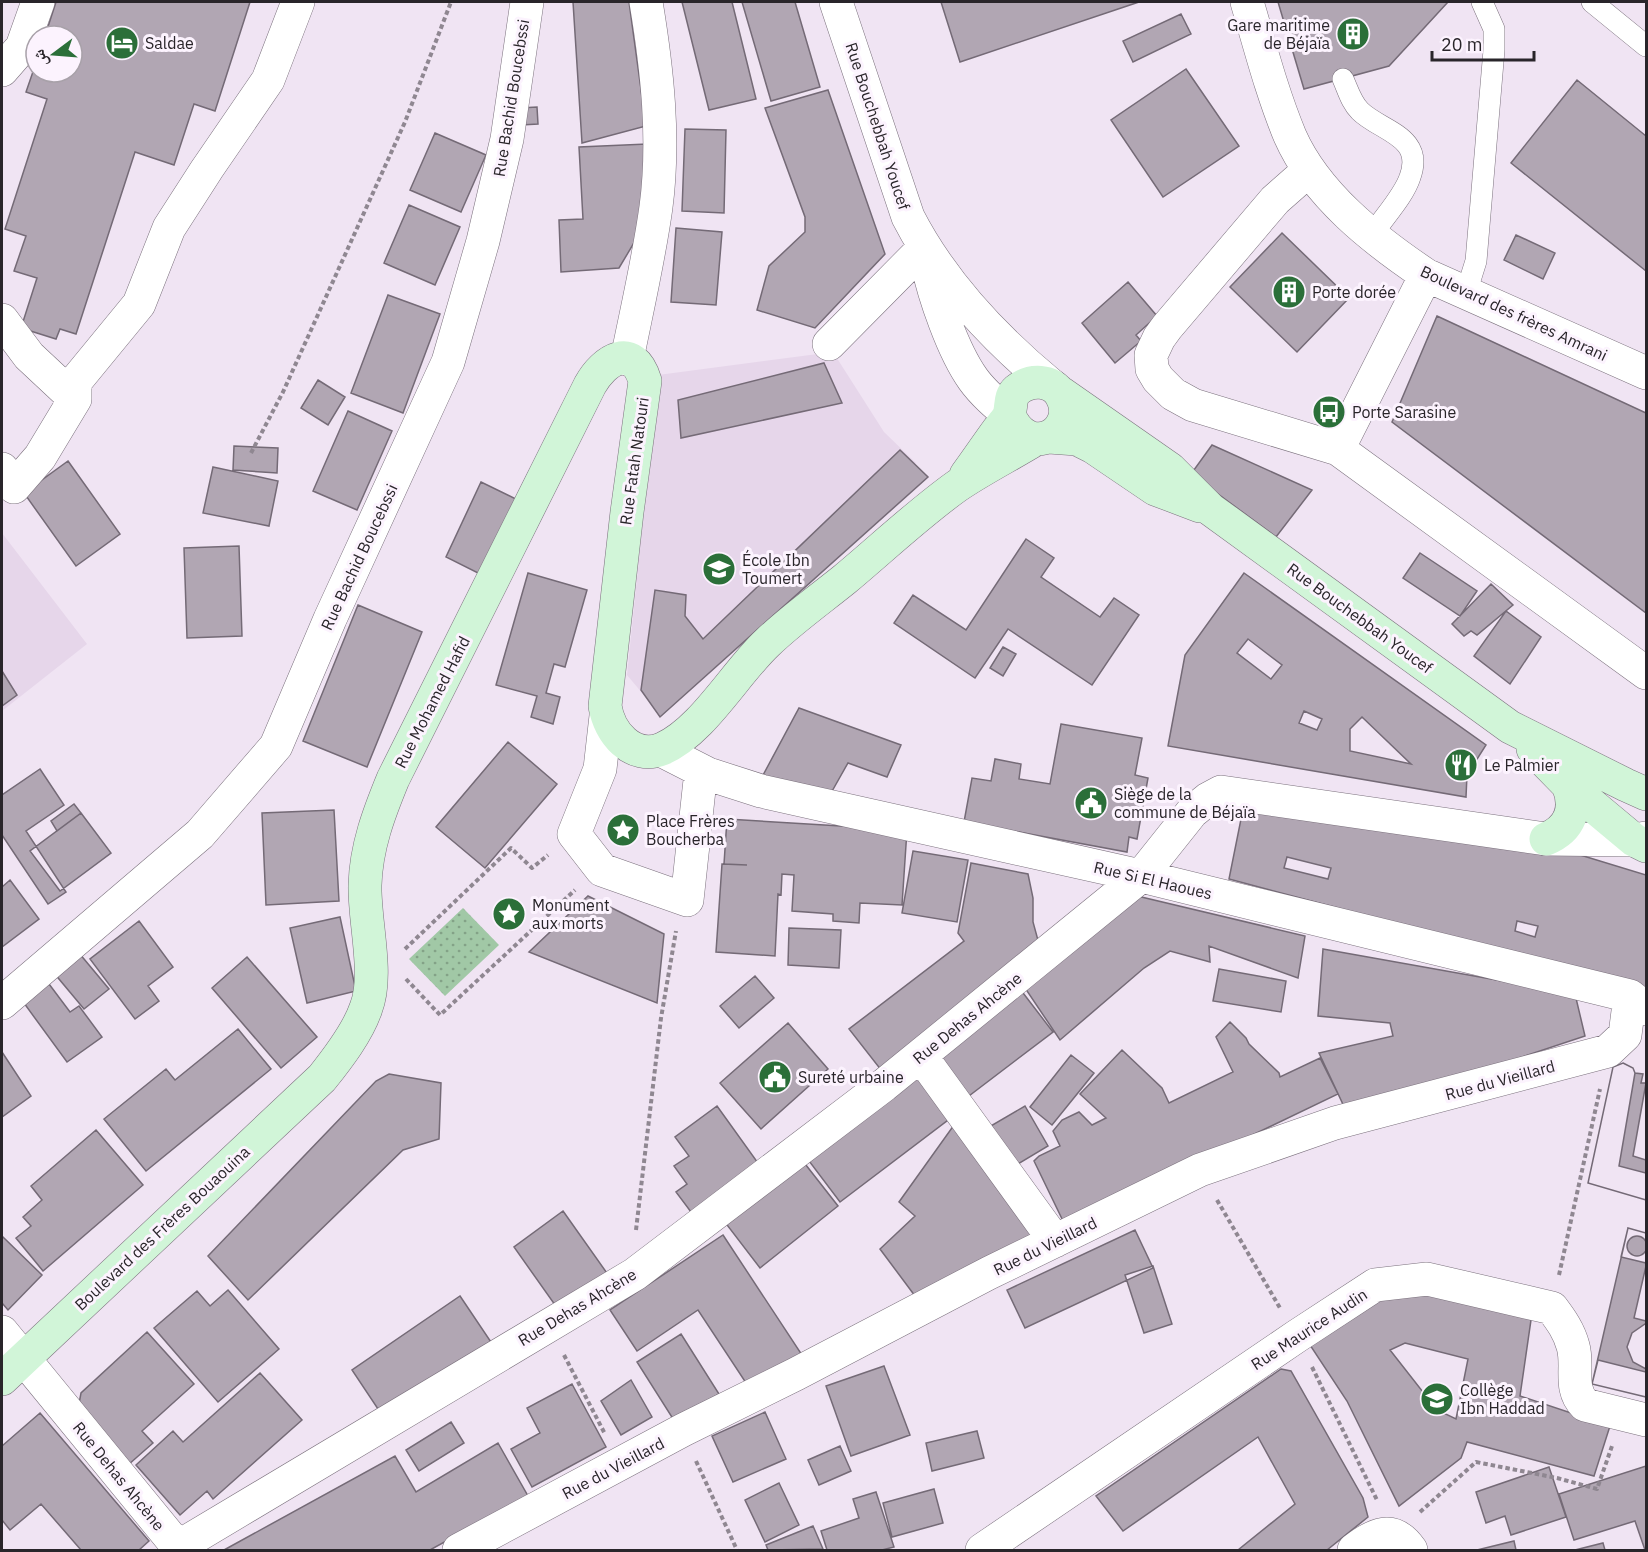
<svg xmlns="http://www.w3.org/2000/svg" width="1648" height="1552" font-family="'IBM Plex Sans','Noto Naskh Arabic',sans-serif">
<defs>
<pattern id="grass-dots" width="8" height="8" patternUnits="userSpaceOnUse" patternTransform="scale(1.5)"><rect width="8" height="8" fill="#a1c8a6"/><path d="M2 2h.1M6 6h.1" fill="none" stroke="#83a287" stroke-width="1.8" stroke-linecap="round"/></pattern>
</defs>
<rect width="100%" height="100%" fill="#f0e4f3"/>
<!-- built -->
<path fill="#e6d6ea" d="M 833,352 L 884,432 L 916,463 L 653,706 L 627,675 L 658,375 Z
M 2,533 L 87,644 L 2,711 Z"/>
<!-- grass -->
<path fill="url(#grass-dots)" d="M 463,908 L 499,945 L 445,996 L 409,959 Z"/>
<!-- building -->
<path fill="#b1a6b3" stroke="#746a76" stroke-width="1.5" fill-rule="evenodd" d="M 56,2 L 250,2 L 215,111 L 194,104 L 174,165 L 135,152 L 76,334 L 60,329 L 56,339 L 21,328 L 37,278 L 14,271 L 26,236 L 5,229 L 47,99 L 26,92 L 36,63 L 36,72 L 72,72 L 72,36 L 45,36 Z
M 573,2 L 629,2 L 646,126 L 582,143 Z
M 682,2 L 732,2 L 756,99 L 709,110 Z
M 742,2 L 795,2 L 820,87 L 771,101 Z
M 941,2 L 1139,2 L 960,62 Z
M 1278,2 L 1448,2 L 1389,66 L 1304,89 Z
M 1181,14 L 1191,34 L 1133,62 L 1123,41 Z
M 1186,69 L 1239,146 L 1163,197 L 1111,120 Z
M 1577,80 L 1646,136 L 1646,271 L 1511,163 Z
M 828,90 L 885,254 L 815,328 L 757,310 L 769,266 L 805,232 L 805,217 L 765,108 Z
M 537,107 L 538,124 L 521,125 L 520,108 Z
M 685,129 L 726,130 L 724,213 L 682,211 Z
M 435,133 L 486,155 L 461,212 L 410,190 Z
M 647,144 L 641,231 L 619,268 L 561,272 L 559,220 L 583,219 L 579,147 Z
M 409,205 L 460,227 L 435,285 L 384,263 Z
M 676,228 L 722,232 L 716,305 L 671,302 Z
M 1282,233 L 1349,298 L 1297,352 L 1230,287 Z
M 1516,235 L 1555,253 L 1543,279 L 1504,260 Z
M 1128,282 L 1157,316 L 1136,335 L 1141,341 L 1115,363 L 1082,323 Z
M 388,295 L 440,314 L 403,413 L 351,393 Z
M 1437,316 L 1646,413 L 1646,613 L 1392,422 Z
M 824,363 L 842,403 L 681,438 L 678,400 Z
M 318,380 L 345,397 L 328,425 L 301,408 Z
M 348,411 L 392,431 L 357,510 L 313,491 Z
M 1212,445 L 1312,490 L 1276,537 L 1191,474 Z
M 234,446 L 278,448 L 277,473 L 233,470 Z
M 900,450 L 928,477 L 660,717 L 641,690 L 655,590 L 686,595 L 685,616 L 703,639 Z
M 68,461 L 120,534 L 76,566 L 24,493 Z
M 213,467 L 278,481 L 269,526 L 203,513 Z
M 481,482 L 516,499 L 480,574 L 446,557 Z
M 1026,539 L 1054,558 L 1041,577 L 1100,617 L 1114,598 L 1139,615 L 1092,685 L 1008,629 L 975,678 L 894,623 L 913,595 L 966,630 Z
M 239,546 L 242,636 L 187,638 L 184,548 Z
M 1420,553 L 1477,591 L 1460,616 L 1403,578 Z
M 528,573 L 587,590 L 565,667 L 554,664 L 546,693 L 560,697 L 553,724 L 531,717 L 537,696 L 496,685 Z
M 1244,573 L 1486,745 L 1467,775 L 1466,797 L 1168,746 L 1185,655 ZM 1248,639 L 1282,665 L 1271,679 L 1237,653 ZM 1304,711 L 1322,719 L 1317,730 L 1299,723 ZM 1362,717 L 1411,764 L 1350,751 L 1350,729 Z
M 1491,584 L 1513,605 L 1477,635 L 1471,631 L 1464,636 L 1452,624 Z
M 358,605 L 422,632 L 367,767 L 303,741 Z
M 1506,611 L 1541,637 L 1510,684 L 1474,656 Z
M 1003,647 L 1016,654 L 1003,676 L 990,668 Z
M 2,671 L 17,695 L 2,706 Z
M 799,708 L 901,745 L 887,777 L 848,763 L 831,793 L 762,777 Z
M 1061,724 L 1142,738 L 1135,775 L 1148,778 L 1137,839 L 1129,837 L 1127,852 L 964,822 L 972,778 L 991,781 L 995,759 L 1021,764 L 1019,779 L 1050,784 Z
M 508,742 L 557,784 L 485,868 L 436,827 Z
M 40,769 L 64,805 L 26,831 L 66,892 L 48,904 L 2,835 L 2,795 Z
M 74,804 L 81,813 L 57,831 L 51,821 Z
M 1243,809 L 1577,854 L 1646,875 L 1646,990 L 1229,879 ZM 1287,857 L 1331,868 L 1328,879 L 1284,868 ZM 1517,921 L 1538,926 L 1535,937 L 1515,931 Z
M 334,810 L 339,901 L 266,905 L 262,813 Z
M 81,813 L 111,853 L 60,891 L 30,851 Z
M 727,819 L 907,830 L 902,905 L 860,903 L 859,923 L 833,921 L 833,914 L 792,911 L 794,875 L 782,874 L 781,895 L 778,894 L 775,956 L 716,952 L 722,864 L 747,865 L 724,864 Z
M 913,851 L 968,860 L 957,922 L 902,913 Z
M 971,863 L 1028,874 L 1033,898 L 1033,922 L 1039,944 L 885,1075 L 849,1029 L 964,941 L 958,933 Z
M 10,880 L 39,919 L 2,947 L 2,887 Z
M 1133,895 L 1305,936 L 1298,978 L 1209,946 L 1210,962 L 1170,951 L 1144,968 L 1060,1040 L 1021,982 Z
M 588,896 L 664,934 L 657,1003 L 529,952 Z
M 340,917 L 356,991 L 307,1003 L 290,928 Z
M 139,921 L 173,967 L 148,986 L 159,1001 L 135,1019 L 90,959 Z
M 789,928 L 841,930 L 839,968 L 788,965 Z
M 1323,949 L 1575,994 L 1585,1036 L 1348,1115 L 1319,1053 L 1393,1036 L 1390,1023 L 1318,1016 Z
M 79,953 L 109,989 L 84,1009 L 54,973 Z
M 247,957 L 317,1037 L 281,1068 L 212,988 Z
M 1219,969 L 1286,981 L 1281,1012 L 1213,1001 Z
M 755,976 L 774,998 L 739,1028 L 720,1006 Z
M 46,980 L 70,1012 L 79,1006 L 102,1037 L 67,1062 L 21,999 Z
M 1020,989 L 1053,1032 L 961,1102 L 928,1057 Z
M 1230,1022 L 1246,1038 L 1249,1044 L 1279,1073 L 1280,1077 L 1320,1058 L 1338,1094 L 1065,1225 L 1034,1161 L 1039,1156 L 1060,1146 L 1053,1131 L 1062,1120 L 1079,1112 L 1092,1125 L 1106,1118 L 1080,1094 L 1122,1050 L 1162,1088 L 1169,1103 L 1233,1072 L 1216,1037 Z
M 788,1023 L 828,1069 L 761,1129 L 720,1083 Z
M 238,1029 L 271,1069 L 146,1171 L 104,1119 L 166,1069 L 175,1080 Z
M 2,1052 L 31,1096 L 2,1117 Z
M 1071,1055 L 1094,1073 L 1052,1125 L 1030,1107 Z
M 1623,1063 L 1633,1068 L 1635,1073 L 1619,1166 L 1646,1173 L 1646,1200 L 1588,1183 L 1613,1067 Z
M 1623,1063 L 1633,1068 L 1635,1073 L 1643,1074 L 1641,1083 L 1646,1083 L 1633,1156 L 1646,1160 L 1646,1200 L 1588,1183 L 1613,1067 Z
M 915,1068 L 952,1117 L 840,1202 L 803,1153 Z
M 389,1074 L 441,1083 L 439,1139 L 403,1150 L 248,1300 L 208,1256 L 376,1081 Z
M 717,1106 L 758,1163 L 691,1212 L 676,1192 L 687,1184 L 674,1166 L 689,1156 L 675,1137 Z
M 1025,1106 L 1048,1146 L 1013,1167 L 989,1127 Z
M 959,1118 L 1044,1238 L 918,1300 L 880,1249 L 915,1216 L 899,1202 Z
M 96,1130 L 143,1185 L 43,1271 L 16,1238 L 31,1226 L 23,1217 L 42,1200 L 31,1186 Z
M 802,1160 L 838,1206 L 760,1268 L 724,1221 Z
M 563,1211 L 609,1276 L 560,1312 L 514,1247 Z
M 1628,1228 L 1646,1233 L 1646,1263 L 1621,1257 Z
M 1628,1228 L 1646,1233 L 1646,1397 L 1592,1384 Z
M 1135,1230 L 1153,1268 L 1025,1328 L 1007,1290 Z
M 723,1235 L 802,1355 L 750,1389 L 698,1310 L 637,1351 L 610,1310 Z
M1627 1246a10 10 0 1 1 20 0a10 10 0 1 1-20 0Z
M 3,1237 L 42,1275 L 8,1310 L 2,1303 L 2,1239 Z
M 1153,1266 L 1172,1324 L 1144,1333 L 1125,1275 Z
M 1646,1266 L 1646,1321 L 1634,1318 Z
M 1407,1288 L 1532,1313 L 1520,1396 L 1610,1426 L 1594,1476 L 1467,1442 L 1461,1458 L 1399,1506 L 1347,1401 L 1308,1342 L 1374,1297 ZM 1405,1343 L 1468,1359 L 1456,1419 L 1437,1410 L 1390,1350 Z
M 228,1290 L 279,1349 L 218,1402 L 154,1328 L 197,1291 L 210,1306 Z
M 460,1296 L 493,1345 L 384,1418 L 352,1370 Z
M 1645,1324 L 1646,1324 L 1646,1369 L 1633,1362 L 1627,1347 L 1632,1333 Z
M 147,1332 L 194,1384 L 142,1431 L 153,1443 L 128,1465 L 78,1409 L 81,1393 Z
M 681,1334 L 719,1394 L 675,1422 L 637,1362 Z
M 1598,1360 L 1646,1372 L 1646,1397 L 1592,1384 Z
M 884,1366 L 910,1435 L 851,1456 L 826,1386 Z
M 1281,1369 L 1291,1371 L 1363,1498 L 1368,1517 L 1327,1550 L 1238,1550 L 1295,1504 L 1258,1437 L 1123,1531 L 1096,1496 Z
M 260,1373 L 302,1420 L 213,1499 L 207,1491 L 180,1515 L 136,1465 L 173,1431 L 183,1442 Z
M 631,1380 L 652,1417 L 621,1435 L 601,1401 Z
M 572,1384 L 606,1447 L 532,1487 L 511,1449 L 540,1433 L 527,1408 Z
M 765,1412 L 786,1459 L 733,1482 L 712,1436 Z
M 40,1413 L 149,1541 L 139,1550 L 81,1550 L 41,1504 L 10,1530 L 2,1520 L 2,1446 Z
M 451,1422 L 464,1443 L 419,1471 L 406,1450 Z
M 977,1431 L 984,1458 L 932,1471 L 926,1443 Z
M 498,1443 L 528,1496 L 430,1550 L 224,1550 L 395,1456 L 416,1492 Z
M 840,1446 L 851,1471 L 819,1485 L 808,1460 Z
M 1646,1466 L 1646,1550 L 1645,1550 L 1635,1521 L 1574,1540 L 1559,1494 Z
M 1549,1467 L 1566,1517 L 1511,1535 L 1505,1516 L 1486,1523 L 1476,1492 Z
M 779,1483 L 799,1525 L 765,1542 L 745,1500 Z
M 934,1489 L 943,1523 L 892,1537 L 883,1503 Z
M 876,1492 L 894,1547 L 882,1550 L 827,1550 L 821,1531 L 859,1518 L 853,1499 Z
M 813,1526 L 823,1549 L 768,1550 L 766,1545 Z
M 1514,1541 L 1516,1550 L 1477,1550 Z
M 1603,1543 L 1605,1550 L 1575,1550 Z"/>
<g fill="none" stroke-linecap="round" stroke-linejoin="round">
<!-- service casing -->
<g stroke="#7b717d" stroke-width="22">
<path id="service" d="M 1592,2 L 1646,46
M 1343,79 C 1348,90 1351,102 1360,111 C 1380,131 1425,136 1410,177 C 1404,196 1383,218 1372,235
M 1466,293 L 1476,261 L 1494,50 L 1494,29 L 1482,2"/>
</g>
<!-- minor casing -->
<g stroke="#7b717d" stroke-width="34">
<path id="minor" d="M 836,2 L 908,217 C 942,283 994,338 1051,385
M 1247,2 C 1260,46 1272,93 1290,136 C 1316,195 1374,240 1426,275 L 1646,373
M 2,70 L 22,47 L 38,2
M 1309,170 L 1275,200 L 1167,327 L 1159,338 L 1151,355 L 1152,369 L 1158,379 L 1173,394 L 1193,405 L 1338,449 L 1646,673
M 927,262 C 934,296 953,351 973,379 C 983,393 996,404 1009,415
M 2,320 L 29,356 L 75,399 L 40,457 L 14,487 L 2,469
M 829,344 L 924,248
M 75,399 L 75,382 L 139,304 L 169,228 L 207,169 L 268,80 L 298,2
M 1338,449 L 1426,275
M 606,716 L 600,769 L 574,834 L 602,870 L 687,900 L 701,771
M 661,750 L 708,774 L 761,791 L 1141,876 L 1630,996 L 1646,1009
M 921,1056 L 1055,1241
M 2,1332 L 178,1547 L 635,1274 L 884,1085 L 1141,876 L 1192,812 L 1208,799 L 1221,792 L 1546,839 L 1634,840 L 1646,838
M 459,1550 L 683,1430 L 796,1374 L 989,1273 L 1200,1170 L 1335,1123 L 1608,1051 L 1625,1035 L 1630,996
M 982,1550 L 1297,1336 L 1375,1285 L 1427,1279 L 1552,1308 C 1561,1320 1569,1331 1573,1346 C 1579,1366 1568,1388 1585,1405 L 1646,1420
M 1354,1550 C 1374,1534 1393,1524 1411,1550"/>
</g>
<!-- tertiary casing -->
<g stroke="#7b717d" stroke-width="34">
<path id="tertiary" d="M 627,359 C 637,309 649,258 656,207 C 665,139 657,68 646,2
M 2,1003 L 200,834 L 276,746 L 330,619 L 448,362 L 483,241 L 507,139 L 527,2"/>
</g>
<!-- secondary casing -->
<g stroke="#7b717d" stroke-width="34">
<path id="secondary" d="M 1061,393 L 1170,469 L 1210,509 L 1510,727 L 1626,785 L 1646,794
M 1049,437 L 1077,439 L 1093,447 L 1155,489 L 1200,506
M 966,475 C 977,460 987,445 998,430 C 1001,426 1007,420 1009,415 C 1012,406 1009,397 1017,390 C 1030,379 1052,379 1061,395 C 1081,429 1030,463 1009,415
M 1533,749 L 1568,785 L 1634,840 L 1646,846
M 1546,839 C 1570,829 1578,809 1568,785
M 2,1379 L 322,1078 C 338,1058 358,1032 366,1008 C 379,975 364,921 365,885 C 366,847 379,813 393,779 L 590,385 C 604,360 633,341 645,381 L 627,512 L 605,706 C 609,732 632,761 662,749 C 702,732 735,673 767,643 C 791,620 819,600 845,579 C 881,549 919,513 957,486 C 982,469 1010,455 1036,439"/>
</g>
<!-- path -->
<path stroke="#8f8791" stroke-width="4" stroke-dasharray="4.5 3" stroke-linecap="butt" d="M 251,453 L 283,392 L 405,122 L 451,2
M 405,949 L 511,848 L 532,868 L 548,855
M 406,979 L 440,1015 L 575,890
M 1217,1200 L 1280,1308
M 636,1230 L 661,1018 L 676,931
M 1559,1275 L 1600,1089
M 564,1355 L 605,1434
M 1312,1367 L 1377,1500
M 696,1461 L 737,1550
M 1420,1512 L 1476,1462 L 1557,1478 L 1597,1489 L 1612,1446"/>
<!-- service -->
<use href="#service" stroke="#fff" stroke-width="21"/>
<!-- minor -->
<use href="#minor" stroke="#fff" stroke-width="33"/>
<!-- tertiary -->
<use href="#tertiary" stroke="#fff" stroke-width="33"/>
<!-- secondary -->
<use href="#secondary" stroke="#d1f5d8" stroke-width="33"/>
</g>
<!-- icons -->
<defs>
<g id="building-disc" transform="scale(1.725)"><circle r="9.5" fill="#2b6f39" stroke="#fcf3fe"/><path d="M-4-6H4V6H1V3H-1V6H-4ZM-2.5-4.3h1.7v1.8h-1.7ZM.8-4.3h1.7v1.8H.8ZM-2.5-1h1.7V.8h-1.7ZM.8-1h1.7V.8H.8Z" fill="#fff"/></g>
<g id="hotel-disc" transform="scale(1.725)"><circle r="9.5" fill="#2b6f39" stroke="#fcf3fe"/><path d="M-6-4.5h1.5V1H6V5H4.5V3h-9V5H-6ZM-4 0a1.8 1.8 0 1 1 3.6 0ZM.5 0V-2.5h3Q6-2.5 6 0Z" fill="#fff"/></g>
<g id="bus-disc" transform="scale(1.725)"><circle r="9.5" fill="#2b6f39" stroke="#fcf3fe"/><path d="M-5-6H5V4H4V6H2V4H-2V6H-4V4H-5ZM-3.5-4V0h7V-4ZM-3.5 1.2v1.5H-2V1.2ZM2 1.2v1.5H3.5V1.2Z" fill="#fff"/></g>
<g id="school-disc" transform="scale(1.725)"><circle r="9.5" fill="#2b6f39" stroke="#fcf3fe"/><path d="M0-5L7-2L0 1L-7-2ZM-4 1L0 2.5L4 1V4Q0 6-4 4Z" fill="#fff"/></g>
<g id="restaurant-disc" transform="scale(1.725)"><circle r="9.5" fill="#2b6f39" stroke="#fcf3fe"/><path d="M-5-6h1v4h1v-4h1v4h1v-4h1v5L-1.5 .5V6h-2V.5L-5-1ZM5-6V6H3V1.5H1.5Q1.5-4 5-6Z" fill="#fff"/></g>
<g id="civic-disc" transform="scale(1.725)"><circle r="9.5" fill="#2b6f39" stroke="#fcf3fe"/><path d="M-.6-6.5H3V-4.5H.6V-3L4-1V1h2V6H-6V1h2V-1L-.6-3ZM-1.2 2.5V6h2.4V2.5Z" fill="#fff"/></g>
<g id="sight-disc" transform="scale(1.725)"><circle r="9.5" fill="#2b6f39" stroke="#fcf3fe"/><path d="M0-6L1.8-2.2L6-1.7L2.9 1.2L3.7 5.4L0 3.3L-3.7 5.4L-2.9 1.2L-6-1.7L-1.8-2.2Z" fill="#fff"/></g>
</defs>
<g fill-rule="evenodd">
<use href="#building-disc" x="1353" y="34"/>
<use href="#hotel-disc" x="122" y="43"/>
<use href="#building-disc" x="1289" y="292"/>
<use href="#bus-disc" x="1329" y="412"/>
<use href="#school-disc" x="719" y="569"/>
<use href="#restaurant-disc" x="1461" y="765"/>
<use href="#civic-disc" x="1091" y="803"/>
<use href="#sight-disc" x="623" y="830"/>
<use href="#sight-disc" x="509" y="914"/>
<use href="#civic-disc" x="775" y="1077"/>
<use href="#school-disc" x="1437" y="1399"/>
</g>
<g text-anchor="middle" stroke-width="6" stroke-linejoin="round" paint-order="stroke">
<!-- poi labels -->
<g font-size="16" fill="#29252a" stroke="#fcf3fe" text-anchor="start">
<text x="1330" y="31" text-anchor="end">Gare maritime<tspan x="1330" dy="18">de Béjaïa</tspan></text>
<text x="145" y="49">Saldae</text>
<text x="1312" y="298">Porte dorée</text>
<text x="1352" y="418">Porte Sarasine</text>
<text x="742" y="566">École Ibn<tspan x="742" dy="18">Toumert</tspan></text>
<text x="1484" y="771">Le Palmier</text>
<text x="1114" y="800">Siège de la<tspan x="1114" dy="18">commune de Béjaïa</tspan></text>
<text x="646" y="827">Place Frères<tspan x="646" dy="18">Boucherba</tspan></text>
<text x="532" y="911">Monument<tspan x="532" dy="18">aux morts</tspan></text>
<text x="798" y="1083">Sureté urbaine</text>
<text x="1460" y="1396">Collège<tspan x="1460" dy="18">Ibn Haddad</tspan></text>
</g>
<!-- street labels -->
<g font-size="16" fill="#29252a" stroke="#fcf3fe">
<text transform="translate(511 98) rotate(-81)" y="6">Rue Bachid Boucebssi</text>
<text transform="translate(878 126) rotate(72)" y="6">Rue Bouchebbah Youcef</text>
<text transform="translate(1514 313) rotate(25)" y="6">Boulevard des frères Amrani</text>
<text transform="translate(634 461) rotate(-82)" y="6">Rue Fatah Natouri</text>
<text transform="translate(359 557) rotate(-65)" y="6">Rue Bachid Boucebssi</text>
<text transform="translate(1360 618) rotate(36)" y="6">Rue Bouchebbah Youcef</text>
<text transform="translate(432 702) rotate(-63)" y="6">Rue Mohamed Hafid</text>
<text transform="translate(1153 880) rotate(13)" y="6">Rue Si El Haoues</text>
<text transform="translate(967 1018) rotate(-39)" y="6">Rue Dehas Ahcène</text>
<text transform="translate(1500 1080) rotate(-15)" y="6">Rue du Vieillard</text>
<text transform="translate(162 1228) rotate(-43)" y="6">Boulevard des Frères Bouaouina</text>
<text transform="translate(1045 1246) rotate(-26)" y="6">Rue du Vieillard</text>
<text transform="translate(577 1307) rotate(-31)" y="6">Rue Dehas Ahcène</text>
<text transform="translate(1309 1329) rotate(-33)" y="6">Rue Maurice Audin</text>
<text transform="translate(613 1468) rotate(-28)" y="6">Rue du Vieillard</text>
<text transform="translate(119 1476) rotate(51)" y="6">Rue Dehas Ahcène</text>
</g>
</g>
<!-- border -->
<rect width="1648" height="1552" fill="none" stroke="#29252a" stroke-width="6"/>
<!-- north arrow -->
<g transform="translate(54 54) rotate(254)"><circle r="28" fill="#fcf3fe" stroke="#a8a1a9" stroke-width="1.5"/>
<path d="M0-4.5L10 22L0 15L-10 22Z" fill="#2b6f39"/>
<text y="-9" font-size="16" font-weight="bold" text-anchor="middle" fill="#29252a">ش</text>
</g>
<!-- scale -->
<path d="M1432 51v9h102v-9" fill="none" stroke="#29252a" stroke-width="3"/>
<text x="1441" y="51" font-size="18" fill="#29252a" stroke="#fcf3fe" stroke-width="4.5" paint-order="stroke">20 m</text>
</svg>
